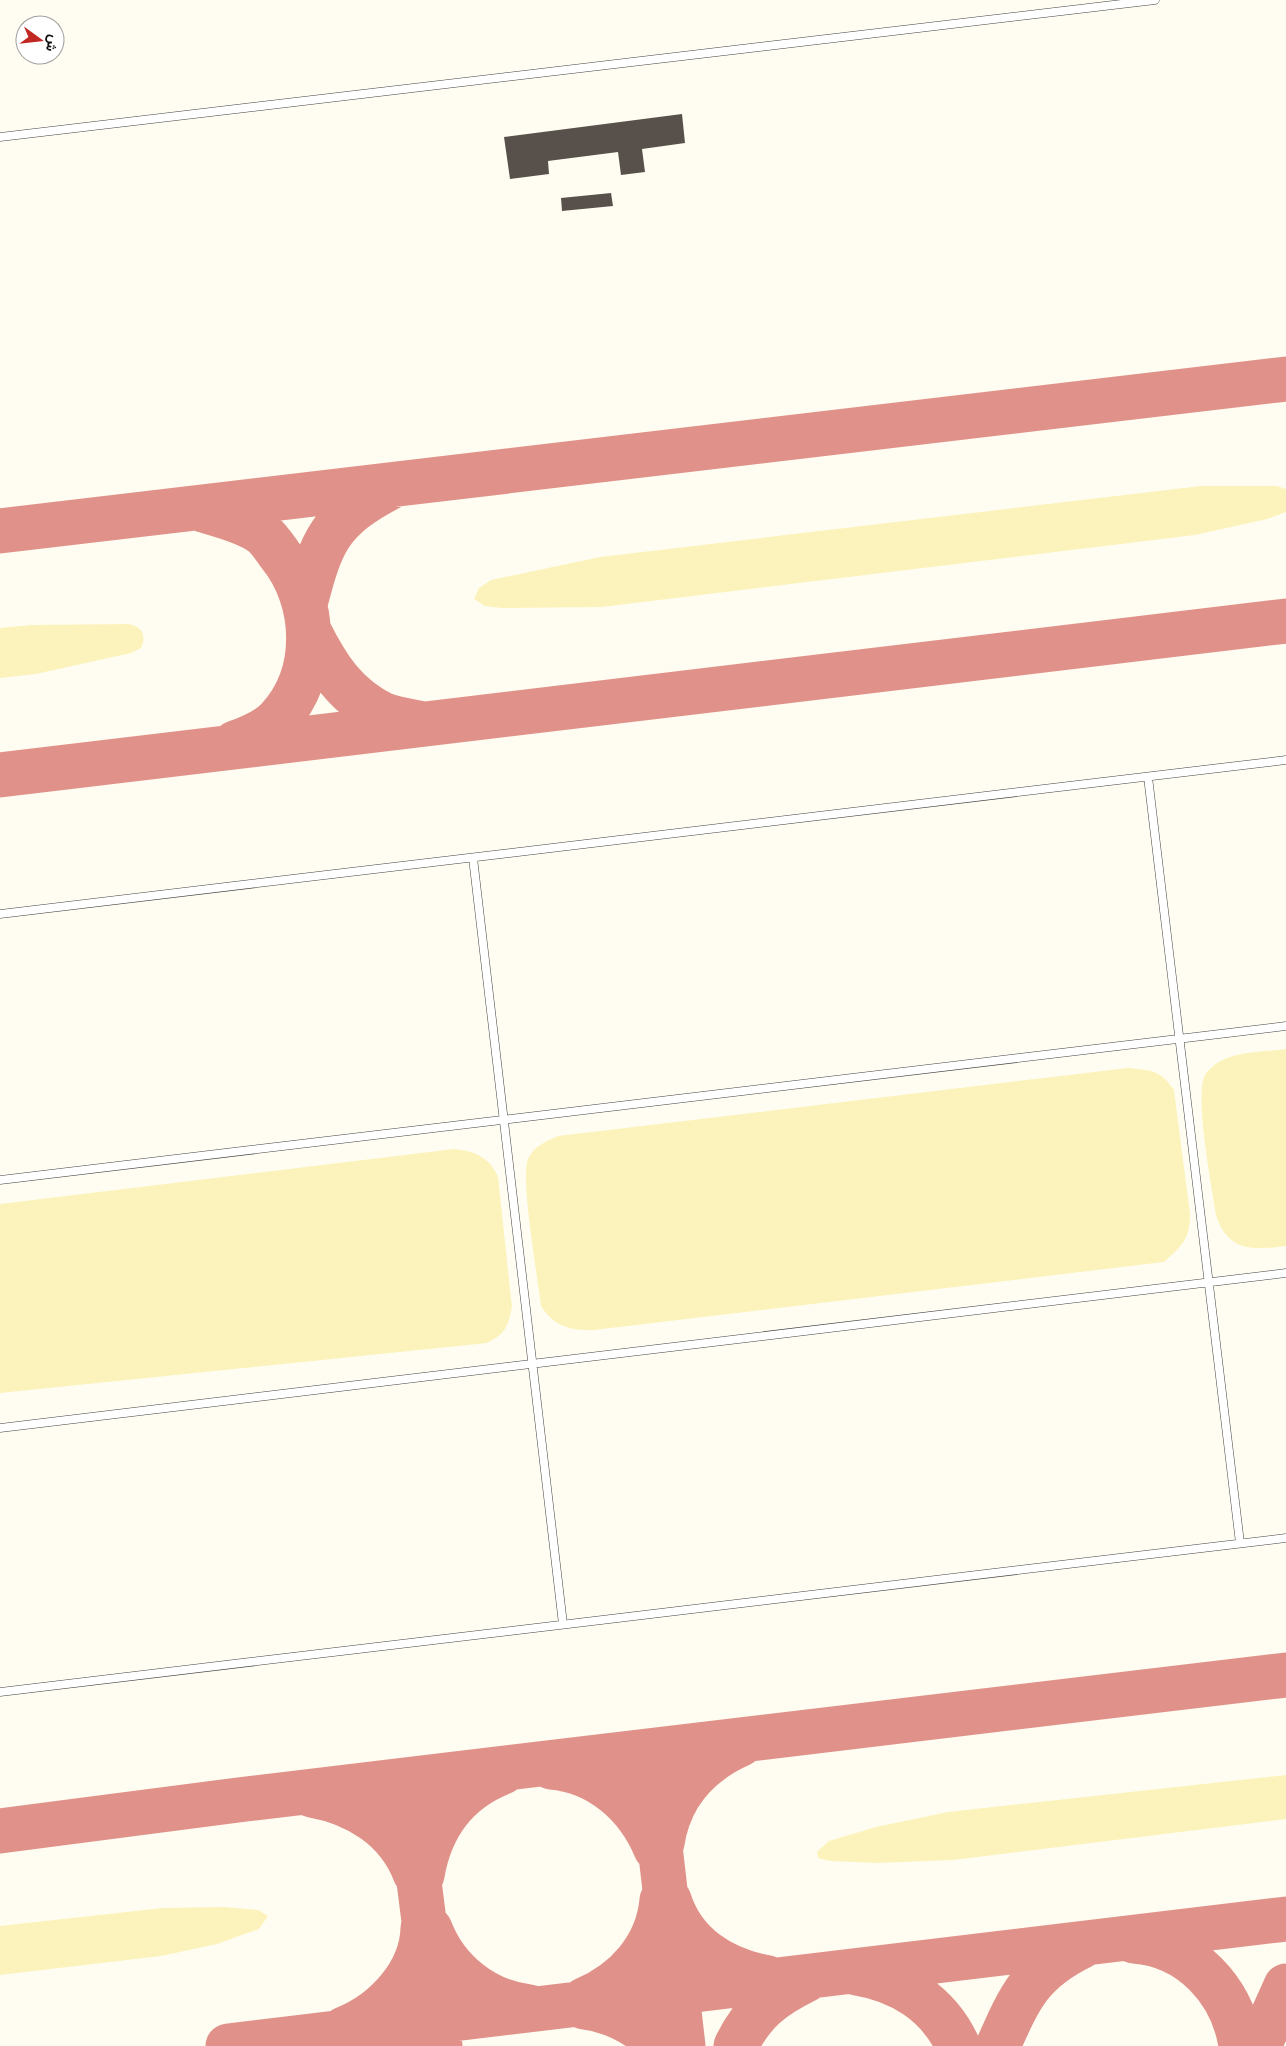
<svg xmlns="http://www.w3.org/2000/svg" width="1286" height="2046" font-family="'Playfair Display',Vazirmatn,serif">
<rect width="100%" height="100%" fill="#fffdf1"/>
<!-- sand -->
<path fill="#fcf3bc" d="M 1201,486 L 1277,486 L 1286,489 L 1286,512 L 1267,519 L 1195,535 L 602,607 L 501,608 L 485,606 L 474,599 L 479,588 L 491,580 L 600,557 Z
M 129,624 C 142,627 147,635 141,648 L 131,653 L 36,674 L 0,678 L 0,628 L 31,625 Z
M 1286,1049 L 1286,1246 C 1252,1250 1228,1252 1216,1215 C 1212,1189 1194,1094 1205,1075 C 1207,1071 1215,1064 1219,1062 C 1238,1051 1264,1052 1286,1049 Z
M 1128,1068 C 1150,1070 1161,1070 1174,1090 L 1190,1214 C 1190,1239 1182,1246 1164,1262 L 594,1330 C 571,1331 553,1326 541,1306 C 538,1280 520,1178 528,1159 C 534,1146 545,1142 558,1136 Z
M 454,1149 C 474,1151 490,1157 498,1177 L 512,1307 C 508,1327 505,1334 487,1343 L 0,1393 L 0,1204 Z
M 1286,1775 L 1286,1819 L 953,1860 L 878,1863 L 830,1861 L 818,1858 L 817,1852 L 829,1841 L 876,1827 L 948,1812 Z
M 223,1907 L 258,1910 L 268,1916 L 259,1929 L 217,1944 L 161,1956 L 0,1975 L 0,1926 L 163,1908 Z"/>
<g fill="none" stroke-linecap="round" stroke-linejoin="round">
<!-- taxiway -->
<path stroke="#e0928a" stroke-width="45" d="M 203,510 C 220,515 248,522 263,534 C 269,539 275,548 280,555 C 317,601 320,674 278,719 C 268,730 249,738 235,743
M 0,531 L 1286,379
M 305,604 C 321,541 330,519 389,488
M 309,631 C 327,667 346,697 384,715 C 394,719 407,721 418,723
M 0,775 L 1286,621
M 649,1751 L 683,2046
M 551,1767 C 600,1771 638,1805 656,1849
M 406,1780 L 440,2046
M 312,1795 C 357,1803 398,1828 415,1873
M 0,1831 L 246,1799 L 1286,1675
M 662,1843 C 669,1796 698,1763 741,1744
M 422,1875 C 430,1827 456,1790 503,1772
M 669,1900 C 683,1945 722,1970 768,1978
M 430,1929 C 446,1971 484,2002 530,2007
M 1134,1941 C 1191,1945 1233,1991 1241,2046
M 857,1973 C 901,1980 939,2004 958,2046
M 584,2000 C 626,1982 658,1947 662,1900
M 584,2007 C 615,2011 639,2024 661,2046
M 344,2029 C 385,2013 422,1973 423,1928
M 228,2046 L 1286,1919
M 736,2046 C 753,2011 772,1997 806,1980
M 998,2046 C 1020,1996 1031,1971 1082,1946
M 1259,2046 L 1286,1986"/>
</g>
<!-- building -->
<path fill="#58514b" d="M 682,114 L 685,143 L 642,149 L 645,172 L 621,175 L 618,152 L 548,161 L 549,174 L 510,179 L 504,137 Z
M 611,193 L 613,206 L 562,211 L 561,198 Z"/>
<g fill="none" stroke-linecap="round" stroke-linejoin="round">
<!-- lane casing -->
<g stroke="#424242" stroke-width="9">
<path id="lane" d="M 0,137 L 1155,0
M 1148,777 L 1240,1543
M 473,858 L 563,1624
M 0,914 L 1286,760
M 0,1180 L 1286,1026
M 0,1428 L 1286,1273
M 0,1692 L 1286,1538"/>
</g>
<!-- lane -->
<use href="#lane" stroke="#fff" stroke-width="8"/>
</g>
<!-- north arrow -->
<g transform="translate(40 40) rotate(105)"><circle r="24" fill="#ffffff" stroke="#9f9f9f"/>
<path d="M0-4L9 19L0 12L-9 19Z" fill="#c22823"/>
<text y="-8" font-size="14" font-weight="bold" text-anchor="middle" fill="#0f0f0f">ش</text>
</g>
</svg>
